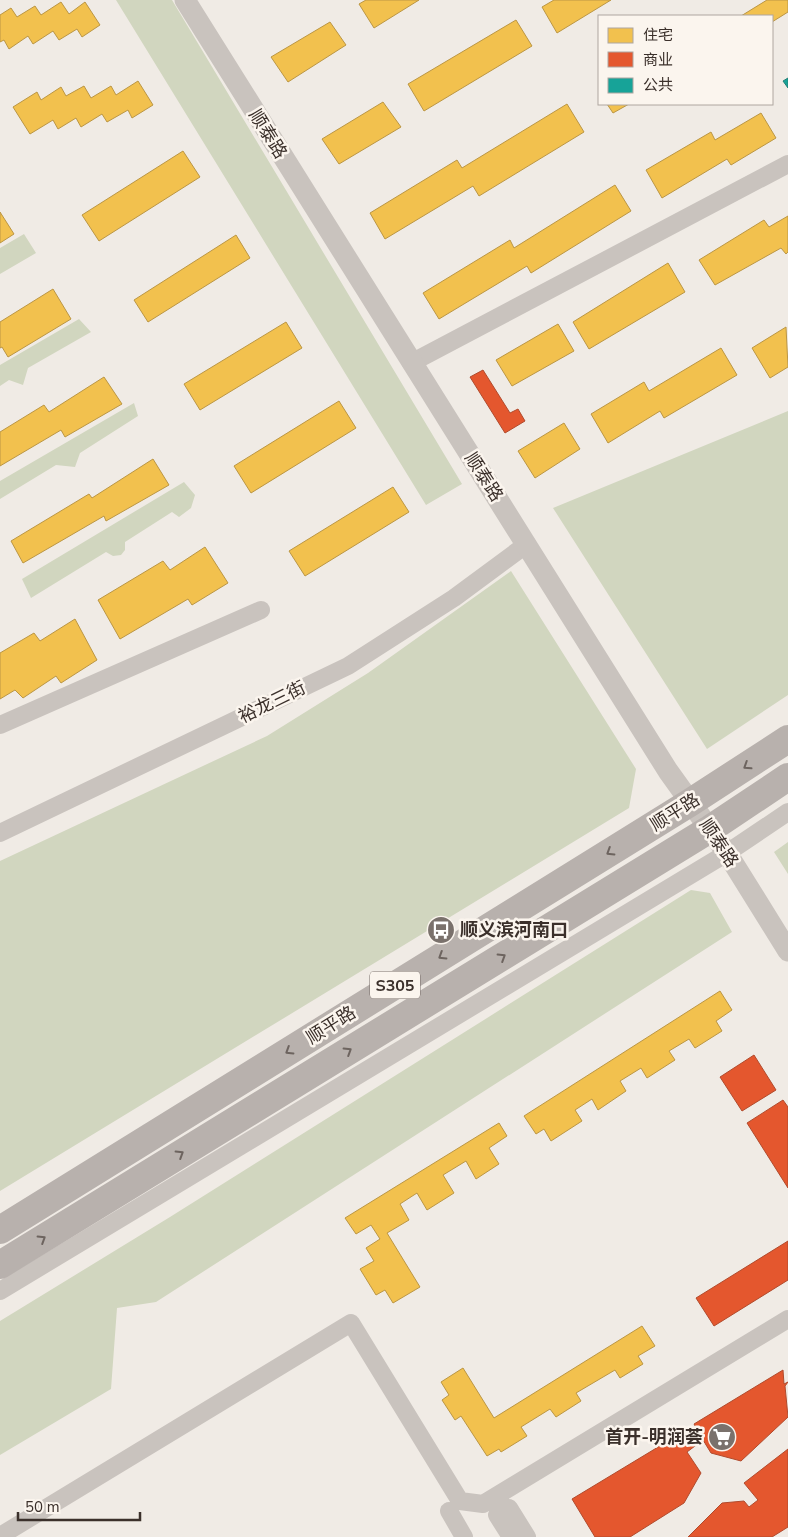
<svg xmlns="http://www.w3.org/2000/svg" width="788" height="1537" font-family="'Nunito Sans','Noto Sans SC',sans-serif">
<rect width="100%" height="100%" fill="#f0ebe5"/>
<!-- green -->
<path fill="#d1d6bf" d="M 116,0 L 172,0 L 462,484 L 426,505 Z
M 24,234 L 36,253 L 0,274 L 0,248 Z
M 79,319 L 91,332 L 28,368 L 23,385 L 9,380 L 0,386 L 0,365 Z
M 134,403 L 138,416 L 80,453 L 75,467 L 56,465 L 0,499 L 0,481 Z
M 788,411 L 788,695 L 707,749 L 553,508 Z
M 184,482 L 195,495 L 191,508 L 179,517 L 172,512 L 125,542 L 125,550 L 121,555 L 113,556 L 106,552 L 31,598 L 22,579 Z
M 511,571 L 636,769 L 629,808 L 0,1191 L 0,861 L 267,736 L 368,673 Z
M 788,842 L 788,874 L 774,852 Z
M 691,890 L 710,893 L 732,932 L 156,1302 L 117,1308 L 111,1389 L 0,1455 L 0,1321 L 170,1217 Z"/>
<!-- homes -->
<path fill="#f2c14e" stroke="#bb9644" d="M 366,0 L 419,0 L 374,28 L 359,4 Z
M 554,0 L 611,0 L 557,33 L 542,7 Z
M 767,0 L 788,0 L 788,12 L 772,22 L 772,16 L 741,16 Z
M 61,2 L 69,14 L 85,2 L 100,25 L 82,37 L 77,29 L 59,40 L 53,31 L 33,44 L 28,36 L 9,49 L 4,40 L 0,42 L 0,15 L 11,8 L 17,17 L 35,6 L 41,15 Z
M 516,20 L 532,46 L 424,111 L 408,84 Z
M 330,22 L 346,45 L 288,82 L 271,57 Z
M 138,81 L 153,105 L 132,118 L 128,110 L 107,122 L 102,114 L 81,127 L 76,118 L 58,129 L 53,120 L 30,134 L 13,107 L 37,92 L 41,100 L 61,87 L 66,96 L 84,86 L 91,98 L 111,86 L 116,95 Z
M 383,102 L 401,127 L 339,164 L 322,139 Z
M 567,104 L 584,132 L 479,196 L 473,186 L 385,239 L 370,213 L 457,160 L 462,168 Z
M 607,104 L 629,104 L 613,113 Z
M 761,113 L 776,138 L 731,165 L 727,159 L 662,198 L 646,170 L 711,132 L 715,140 Z
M 183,151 L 200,177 L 99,241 L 82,215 Z
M 615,185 L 631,211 L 531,273 L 527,266 L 439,319 L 423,293 L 510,240 L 514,248 Z
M 0,212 L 14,234 L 0,243 Z
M 788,216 L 788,252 L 786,254 L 781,248 L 715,285 L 699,260 L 764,220 L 769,227 Z
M 236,235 L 250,258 L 148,322 L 134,300 Z
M 668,263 L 685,292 L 589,349 L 573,322 Z
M 53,289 L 71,319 L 8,357 L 2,347 L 0,348 L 0,322 Z
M 286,322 L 302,348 L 200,410 L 184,384 Z
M 558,324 L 574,351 L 512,386 L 496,360 Z
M 786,327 L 788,367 L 770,378 L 752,348 Z
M 721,348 L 737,375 L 664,418 L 660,411 L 608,443 L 591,414 L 644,382 L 649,391 Z
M 104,377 L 122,404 L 65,437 L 61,430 L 0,466 L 0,432 L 44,405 L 49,412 Z
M 339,401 L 356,428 L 251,493 L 234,466 Z
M 564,423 L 580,449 L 535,478 L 518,451 Z
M 153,459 L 169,485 L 106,521 L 104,516 L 23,563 L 11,541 L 89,494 L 92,498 Z
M 393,487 L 409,512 L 305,576 L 289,551 Z
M 205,547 L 228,583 L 192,605 L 188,599 L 120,639 L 98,600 L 163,561 L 170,570 Z
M 75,619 L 97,660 L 61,683 L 56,676 L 23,698 L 15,690 L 0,699 L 0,653 L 34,633 L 40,641 Z
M 720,991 L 732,1010 L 716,1021 L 722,1031 L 695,1048 L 689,1039 L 669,1051 L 675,1060 L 647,1078 L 641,1068 L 620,1081 L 626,1091 L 598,1110 L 592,1099 L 575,1110 L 582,1121 L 551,1141 L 544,1129 L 536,1134 L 524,1116 Z
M 499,1123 L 507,1136 L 489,1148 L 499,1164 L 476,1179 L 466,1161 L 443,1175 L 454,1193 L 427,1210 L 417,1193 L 400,1204 L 409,1220 L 387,1233 L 420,1287 L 393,1303 L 385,1290 L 376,1295 L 360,1269 L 374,1261 L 366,1248 L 380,1239 L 371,1225 L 356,1234 L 345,1218 Z
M 642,1326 L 655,1346 L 638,1356 L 643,1364 L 620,1378 L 615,1370 L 576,1393 L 581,1401 L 556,1417 L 550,1409 L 521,1427 L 527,1436 L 501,1452 L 499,1449 L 487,1456 L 461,1416 L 455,1420 L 442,1400 L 449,1395 L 441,1382 L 463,1368 L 494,1418 Z
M 788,1486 L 788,1503 L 780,1490 Z
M 729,1524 L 737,1537 L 707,1537 Z"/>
<!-- shops -->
<path fill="#e4572e" stroke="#b14b2d" d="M 483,370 L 510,413 L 518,409 L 525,421 L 505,433 L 470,377 Z
M 754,1055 L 776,1090 L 742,1111 L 720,1077 Z
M 783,1100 L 788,1107 L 788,1188 L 747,1123 Z
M 788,1241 L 788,1280 L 714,1326 L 696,1298 Z
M 783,1370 L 784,1384 L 788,1382 L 785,1386 L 788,1417 L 741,1461 L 711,1453 L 703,1440 L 687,1452 L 701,1473 L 684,1503 L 630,1537 L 595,1537 L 572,1499 L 678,1435 L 682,1438 L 697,1429 L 694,1424 Z
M 788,1449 L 788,1527 L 772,1537 L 688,1537 L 722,1503 L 744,1501 L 749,1507 L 758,1500 L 744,1483 Z"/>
<!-- public -->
<path fill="#17a398" stroke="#228077" d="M 788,78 L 788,88 L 783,81 Z"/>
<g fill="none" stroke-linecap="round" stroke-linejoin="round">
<!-- minor -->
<path stroke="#c9c3be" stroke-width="18" d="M 411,363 L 788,164
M 0,725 L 261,610
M 0,833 L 348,666 L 454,598 L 527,544
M 0,1291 L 727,853 L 788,812
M 449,1511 L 464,1537
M 0,1536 L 351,1323 L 460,1501 L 483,1504 L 788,1319
M 511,1537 L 497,1515 L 509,1508 L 527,1537"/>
<!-- tertiary -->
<path stroke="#c9c3be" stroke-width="21" d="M 185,0 L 668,771 L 727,853 L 788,951"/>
<!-- primary -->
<path stroke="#b8b1ad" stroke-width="28" d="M 0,1230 L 691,802 L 788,739
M 0,1265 L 710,829 L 788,777"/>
</g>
<!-- one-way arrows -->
<defs><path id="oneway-chevron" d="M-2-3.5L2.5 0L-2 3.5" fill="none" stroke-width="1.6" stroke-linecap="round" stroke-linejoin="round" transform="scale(1.25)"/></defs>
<g stroke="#6d645f">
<use href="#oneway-chevron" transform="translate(747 766) rotate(147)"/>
<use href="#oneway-chevron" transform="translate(610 852) rotate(148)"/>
<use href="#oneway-chevron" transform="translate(442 956) rotate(148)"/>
<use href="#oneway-chevron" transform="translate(502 957) rotate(-32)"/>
<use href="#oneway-chevron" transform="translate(289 1051) rotate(148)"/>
<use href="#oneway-chevron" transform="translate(348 1051) rotate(-32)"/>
<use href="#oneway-chevron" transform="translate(180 1154) rotate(-32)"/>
<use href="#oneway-chevron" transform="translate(42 1239) rotate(-32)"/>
</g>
<!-- icons -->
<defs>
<g id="bus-disc" transform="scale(1.4375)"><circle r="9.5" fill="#7a716c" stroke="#fbf5ee"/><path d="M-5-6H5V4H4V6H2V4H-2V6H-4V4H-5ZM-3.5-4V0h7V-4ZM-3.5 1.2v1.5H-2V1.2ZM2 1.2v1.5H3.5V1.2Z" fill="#fff"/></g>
<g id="supermarket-disc" transform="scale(1.4375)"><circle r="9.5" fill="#7a716c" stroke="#fbf5ee"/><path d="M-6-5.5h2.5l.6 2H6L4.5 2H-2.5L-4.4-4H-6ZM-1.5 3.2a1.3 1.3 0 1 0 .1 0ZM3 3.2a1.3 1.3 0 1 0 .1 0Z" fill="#fff"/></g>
</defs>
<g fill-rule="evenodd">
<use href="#bus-disc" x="441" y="930"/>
<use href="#supermarket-disc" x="722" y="1437"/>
</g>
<g text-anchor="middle" stroke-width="5" stroke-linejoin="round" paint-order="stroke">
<!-- shield labels -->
<rect fill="#fbf5ee" stroke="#756b66" stroke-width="1" x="370" y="971.5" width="50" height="27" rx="4"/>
<g font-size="16" font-weight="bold" fill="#3b302b">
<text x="395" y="991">S305</text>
</g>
<!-- street labels -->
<g font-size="18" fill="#3b302b" stroke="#fbf5ee">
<text transform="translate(268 134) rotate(58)" y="6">顺泰路</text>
<text transform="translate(484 477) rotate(57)" y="6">顺泰路</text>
<text transform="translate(272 702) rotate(-26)" y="6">裕龙三街</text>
<text transform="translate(675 812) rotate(-32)" y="6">顺平路</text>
<text transform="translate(719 843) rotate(56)" y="6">顺泰路</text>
<text transform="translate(331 1025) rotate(-32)" y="6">顺平路</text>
</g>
<!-- poi labels -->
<g font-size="18" font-weight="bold" fill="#3b302b" stroke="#fbf5ee" text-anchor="start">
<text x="460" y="936">顺义滨河南口</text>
<text x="703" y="1443" text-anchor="end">首开-明润荟</text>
</g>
</g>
<!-- legend -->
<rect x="598" y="15" width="175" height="90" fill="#fbf5ee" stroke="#aea6a0"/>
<rect x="608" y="28" width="25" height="15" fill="#f2c14e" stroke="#aea6a0"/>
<text x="643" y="40" font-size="15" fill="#3b302b">住宅</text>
<rect x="608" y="52" width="25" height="15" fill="#e4572e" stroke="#aea6a0"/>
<text x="643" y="65" font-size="15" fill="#3b302b">商业</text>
<rect x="608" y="78" width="25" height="15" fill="#17a398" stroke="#aea6a0"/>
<text x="643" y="90" font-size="15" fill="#3b302b">公共</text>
<!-- scale -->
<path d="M18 1512v8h122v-8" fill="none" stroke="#3b302b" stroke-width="2.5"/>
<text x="25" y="1512" font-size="15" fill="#3b302b" stroke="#fbf5ee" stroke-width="4" paint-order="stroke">50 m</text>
</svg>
